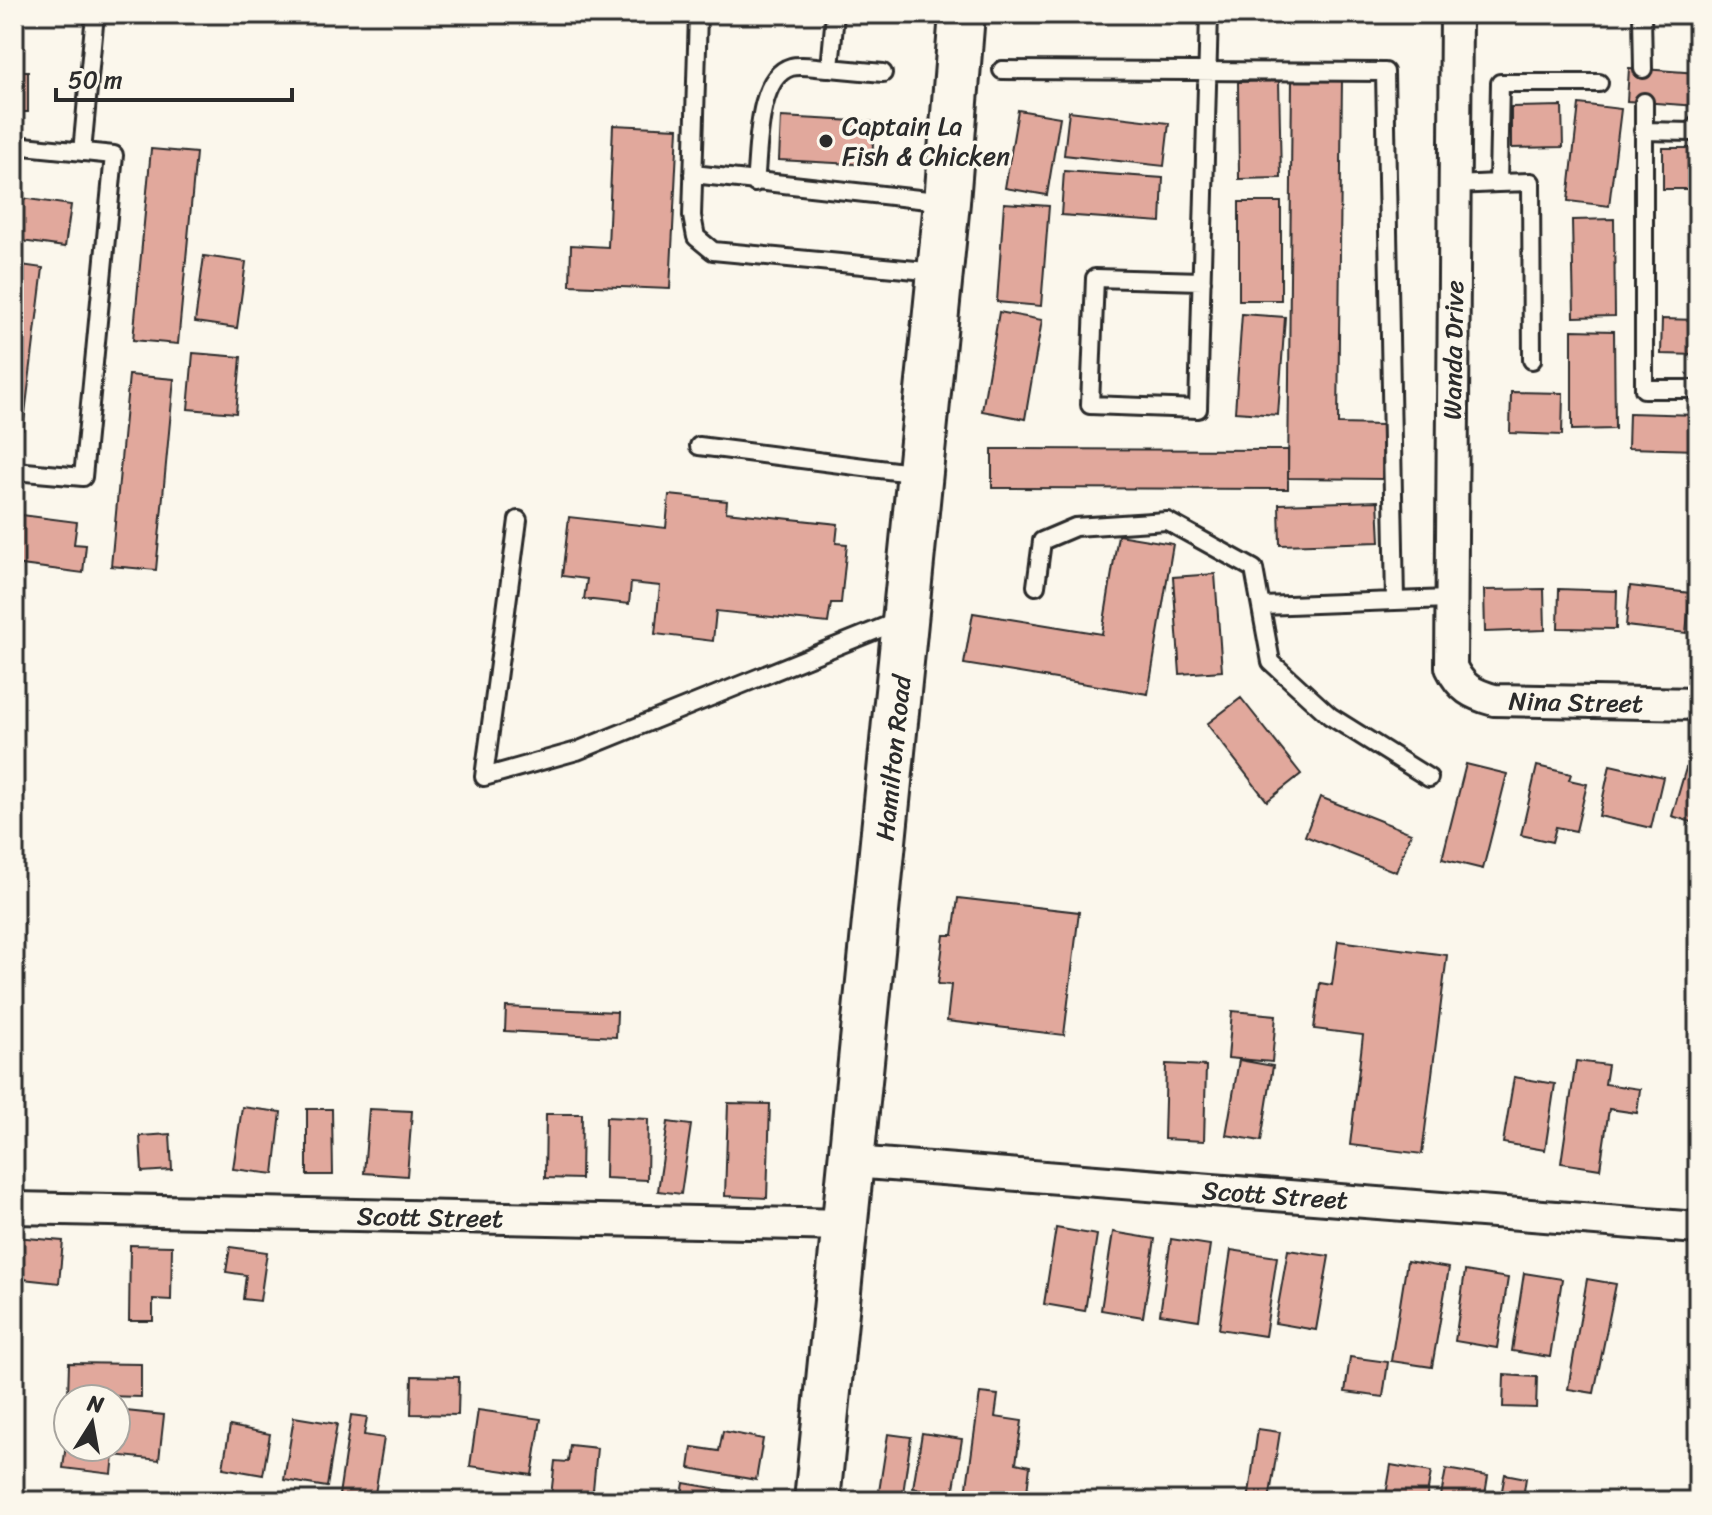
<svg xmlns="http://www.w3.org/2000/svg" width="1712" height="1515" font-family="Sriracha,sans-serif">
<rect width="100%" height="100%" fill="#fbf7ec"/>
<filter id="ink" filterUnits="userSpaceOnUse"><feTurbulence type="fractalNoise" baseFrequency=".0125" numOctaves="2"/><feDisplacementMap in="SourceGraphic" scale="16" xChannelSelector="R" yChannelSelector="G"/><feConvolveMatrix kernelMatrix="1 2 1 2 8 2 1 2 1" color-interpolation-filters="sRGB"/></filter>
<g filter="url(#ink)">
<!-- building -->
<path fill="#e1a89c" stroke="#2b2b2b" stroke-width="2" d="M 1629,68 L 1698,73 L 1698,106 L 1627,101 Z
M 14,71 L 28,71 L 28,112 L 14,112 Z
M 1292,80 L 1342,80 L 1338,424 L 1383,425 L 1382,479 L 1288,478 Z
M 1279,81 L 1281,178 L 1239,179 L 1238,82 Z
M 1579,104 L 1621,109 L 1609,206 L 1568,201 Z
M 1562,106 L 1563,147 L 1511,148 L 1511,107 Z
M 1018,110 L 1060,117 L 1047,195 L 1005,188 Z
M 1069,111 L 1169,123 L 1164,166 L 1064,155 Z
M 781,117 L 874,122 L 872,165 L 779,160 Z
M 613,125 L 678,128 L 670,289 L 570,285 L 571,245 L 608,247 Z
M 1663,148 L 1698,148 L 1698,189 L 1663,189 Z
M 151,149 L 196,153 L 178,344 L 133,340 Z
M 1064,171 L 1163,178 L 1161,222 L 1061,215 Z
M 14,197 L 71,205 L 65,247 L 14,240 Z
M 1239,202 L 1281,202 L 1281,300 L 1239,300 Z
M 1004,203 L 1049,206 L 1041,306 L 997,302 Z
M 1614,219 L 1615,316 L 1574,317 L 1572,220 Z
M 204,256 L 246,262 L 237,328 L 195,322 Z
M 1694,259 L 1698,259 L 1698,296 L 1694,296 Z
M 14,264 L 43,268 L 23,430 L 14,429 Z
M 999,312 L 1042,320 L 1025,419 L 982,411 Z
M 1242,314 L 1285,317 L 1278,415 L 1235,412 Z
M 1662,319 L 1698,320 L 1698,355 L 1661,354 Z
M 1572,330 L 1614,331 L 1615,429 L 1572,430 Z
M 193,353 L 241,357 L 236,413 L 188,409 Z
M 129,375 L 174,379 L 156,570 L 111,566 Z
M 1511,392 L 1563,393 L 1562,435 L 1510,433 Z
M 1629,413 L 1698,415 L 1698,450 L 1628,448 Z
M 992,449 L 1288,450 L 1288,489 L 992,488 Z
M 669,495 L 727,501 L 726,512 L 838,524 L 836,543 L 847,544 L 841,603 L 831,603 L 828,623 L 716,611 L 713,641 L 655,634 L 660,586 L 631,583 L 629,604 L 584,599 L 587,579 L 562,576 L 569,517 L 666,528 Z
M 1378,501 L 1380,542 L 1280,545 L 1279,504 Z
M 14,514 L 77,522 L 74,544 L 86,545 L 83,573 L 14,564 Z
M 1118,535 L 1173,544 L 1148,694 L 964,664 L 973,613 L 1102,634 Z
M 1215,574 L 1222,671 L 1180,674 L 1173,577 Z
M 1630,586 L 1690,593 L 1686,633 L 1626,626 Z
M 1544,589 L 1545,630 L 1485,632 L 1484,590 Z
M 1559,589 L 1617,591 L 1616,629 L 1558,628 Z
M 1241,698 L 1301,774 L 1267,801 L 1207,724 Z
M 1466,764 L 1507,774 L 1483,869 L 1442,859 Z
M 1610,765 L 1663,777 L 1651,828 L 1599,816 Z
M 1537,766 L 1571,774 L 1569,780 L 1587,784 L 1576,831 L 1556,827 L 1552,842 L 1521,835 Z
M 1686,768 L 1698,771 L 1698,824 L 1672,816 Z
M 1320,797 L 1411,833 L 1396,872 L 1305,836 Z
M 958,898 L 1079,912 L 1064,1035 L 947,1021 L 951,985 L 938,984 L 944,935 L 953,935 Z
M 1338,941 L 1447,955 L 1422,1154 L 1350,1145 L 1363,1035 L 1314,1029 L 1320,983 L 1332,985 Z
M 506,1007 L 617,1012 L 616,1037 L 505,1031 Z
M 1232,1011 L 1276,1015 L 1272,1062 L 1228,1058 Z
M 1239,1060 L 1273,1066 L 1261,1141 L 1226,1135 Z
M 1576,1061 L 1608,1065 L 1605,1084 L 1640,1089 L 1637,1113 L 1609,1109 L 1600,1169 L 1561,1163 Z
M 1166,1064 L 1206,1066 L 1204,1141 L 1164,1139 Z
M 1514,1077 L 1555,1084 L 1545,1150 L 1503,1143 Z
M 728,1103 L 770,1104 L 767,1198 L 725,1196 Z
M 242,1107 L 281,1112 L 274,1174 L 233,1169 Z
M 307,1109 L 332,1109 L 333,1175 L 307,1175 Z
M 369,1109 L 412,1111 L 407,1176 L 364,1173 Z
M 546,1114 L 582,1114 L 581,1179 L 545,1178 Z
M 606,1117 L 648,1119 L 647,1180 L 605,1178 Z
M 668,1122 L 691,1125 L 681,1194 L 658,1191 Z
M 170,1134 L 172,1170 L 142,1172 L 140,1136 Z
M 1056,1228 L 1097,1235 L 1085,1311 L 1044,1304 Z
M 1113,1232 L 1155,1239 L 1143,1317 L 1101,1310 Z
M 14,1237 L 63,1241 L 59,1283 L 14,1278 Z
M 1171,1239 L 1210,1245 L 1199,1320 L 1160,1314 Z
M 130,1245 L 172,1246 L 171,1300 L 153,1299 L 153,1321 L 129,1321 Z
M 230,1247 L 267,1252 L 260,1301 L 243,1299 L 246,1275 L 226,1272 Z
M 1231,1250 L 1277,1257 L 1265,1336 L 1219,1329 Z
M 1288,1250 L 1329,1256 L 1316,1330 L 1275,1323 Z
M 1407,1261 L 1449,1268 L 1432,1367 L 1391,1361 Z
M 1465,1271 L 1508,1278 L 1497,1348 L 1455,1341 Z
M 1524,1273 L 1562,1279 L 1550,1357 L 1512,1351 Z
M 1587,1279 L 1616,1284 L 1594,1393 L 1568,1389 Z
M 1350,1357 L 1388,1362 L 1383,1397 L 1345,1392 Z
M 69,1363 L 141,1364 L 141,1397 L 68,1395 Z
M 1504,1375 L 1537,1377 L 1536,1408 L 1503,1407 Z
M 412,1376 L 459,1377 L 458,1415 L 411,1414 Z
M 980,1393 L 998,1395 L 995,1417 L 1022,1421 L 1016,1463 L 1030,1466 L 1026,1501 L 965,1501 Z
M 116,1410 L 164,1415 L 159,1460 L 114,1455 L 112,1474 L 63,1468 L 68,1428 L 68,1447 L 116,1447 Z
M 478,1410 L 541,1419 L 532,1475 L 470,1466 Z
M 351,1415 L 367,1417 L 364,1435 L 384,1438 L 374,1500 L 339,1495 Z
M 294,1417 L 337,1424 L 327,1487 L 284,1480 Z
M 230,1426 L 270,1434 L 263,1475 L 223,1468 Z
M 1258,1429 L 1280,1432 L 1269,1501 L 1248,1501 Z
M 723,1431 L 763,1439 L 756,1480 L 689,1468 L 692,1447 L 719,1451 Z
M 922,1433 L 962,1439 L 953,1494 L 913,1488 Z
M 888,1434 L 911,1437 L 902,1501 L 878,1498 Z
M 570,1445 L 597,1448 L 592,1500 L 551,1496 L 555,1461 L 568,1462 Z
M 1391,1465 L 1431,1472 L 1426,1501 L 1385,1501 Z
M 1446,1469 L 1488,1476 L 1484,1501 L 1440,1501 Z
M 1505,1474 L 1526,1478 L 1524,1491 L 1547,1495 L 1546,1501 L 1500,1501 Z
M 684,1483 L 754,1495 L 753,1501 L 681,1501 Z"/>
<g fill="none" stroke-linecap="round" stroke-linejoin="round">
<!-- lane casing -->
<g stroke="#2b2b2b" stroke-width="22">
<path id="lane" d="M 698,14 L 692,216 L 696,237 L 713,251 L 937,272
M 835,14 L 830,68 L 883,73
M 1642,14 L 1643,69
M 1002,70 L 1385,72 L 1395,601
M 1644,102 L 1644,389 L 1698,389
M 1643,131 L 1692,132 L 1698,123
M 14,145 L 114,155 L 83,477 L 14,471
M 82,152 L 95,14
M 693,174 L 946,202
M 755,183 C 759,152 756,77 791,67 C 802,64 818,68 830,68
M 1498,183 L 1531,182 L 1532,360
M 1456,185 L 1498,183 L 1500,83 L 1599,83
M 1202,281 L 1095,278 L 1090,405 L 1198,409 L 1209,14
M 699,446 L 919,474
M 518,520 L 484,777 L 577,751 L 901,620
M 1036,586 L 1042,541 L 1075,527 L 1167,521 L 1254,569 L 1271,662 L 1330,716 L 1429,778
M 1262,606 L 1448,599"/>
</g>
<!-- street casing -->
<g stroke="#2b2b2b" stroke-width="36">
<path id="street" d="M 1456,14 L 1451,667 C 1461,688 1472,694 1494,700 L 1698,704
M 853,1162 L 1698,1228
M 14,1208 L 846,1225"/>
</g>
<!-- secondary casing -->
<g stroke="#2b2b2b" stroke-width="50">
<path id="secondary" d="M 817,1501 L 947,202 L 962,14"/>
</g>
<!-- lane -->
<use href="#lane" stroke="#fbf7ec" stroke-width="16"/>
<!-- street -->
<use href="#street" stroke="#fbf7ec" stroke-width="30"/>
<!-- secondary -->
<use href="#secondary" stroke="#fbf7ec" stroke-width="44"/>
</g>
</g>
<!-- markers -->
<circle fill="#2b2b2b" stroke="#fbf7ec" stroke-width="3" cx="826" cy="141" r="8"/>
<g text-anchor="middle" stroke-width="7" stroke-linejoin="round" paint-order="stroke">
<!-- poi labels -->
<g font-size="26" fill="#2b2b2b" stroke="#fbf7ec" text-anchor="start">
<text x="842" y="135">Captain La<tspan x="842" dy="30">Fish &amp; Chicken</tspan></text>
</g>
<!-- street labels -->
<g font-size="26" fill="#2b2b2b" stroke="#fbf7ec">
<text transform="translate(1453 350) rotate(-89)" y="9">Wanda Drive</text>
<text transform="translate(1576 702) rotate(1)" y="9">Nina Street</text>
<text transform="translate(893 758) rotate(-84)" y="9">Hamilton Road</text>
<text transform="translate(1275 1195) rotate(4)" y="9">Scott Street</text>
<text transform="translate(430 1217) rotate(1)" y="9">Scott Street</text>
</g>
</g>
<!-- margin -->
<rect width="1712" height="1515" fill="none" stroke="#fbf7ec" stroke-width="48"/>
<rect x="24" y="24" width="1664" height="1467" fill="none" stroke="#2b2b2b" stroke-width="3" filter="url(#ink)"/>
<!-- north arrow -->
<g transform="translate(92 1423) rotate(11)"><circle r="38" fill="#fbf7ec" stroke="#a8a59f" stroke-width="2"/>
<path d="M0-6L14 30L0 20L-14 30Z" fill="#2b2b2b"/>
<text y="-12" font-size="22" font-weight="bold" text-anchor="middle" fill="#2b2b2b">N</text>
</g>
<!-- scale -->
<path d="M56 88v12h236v-12" fill="none" stroke="#2b2b2b" stroke-width="4"/>
<text x="68" y="88" font-size="24" fill="#2b2b2b" stroke="#fbf7ec" stroke-width="6" paint-order="stroke">50 m</text>
</svg>
